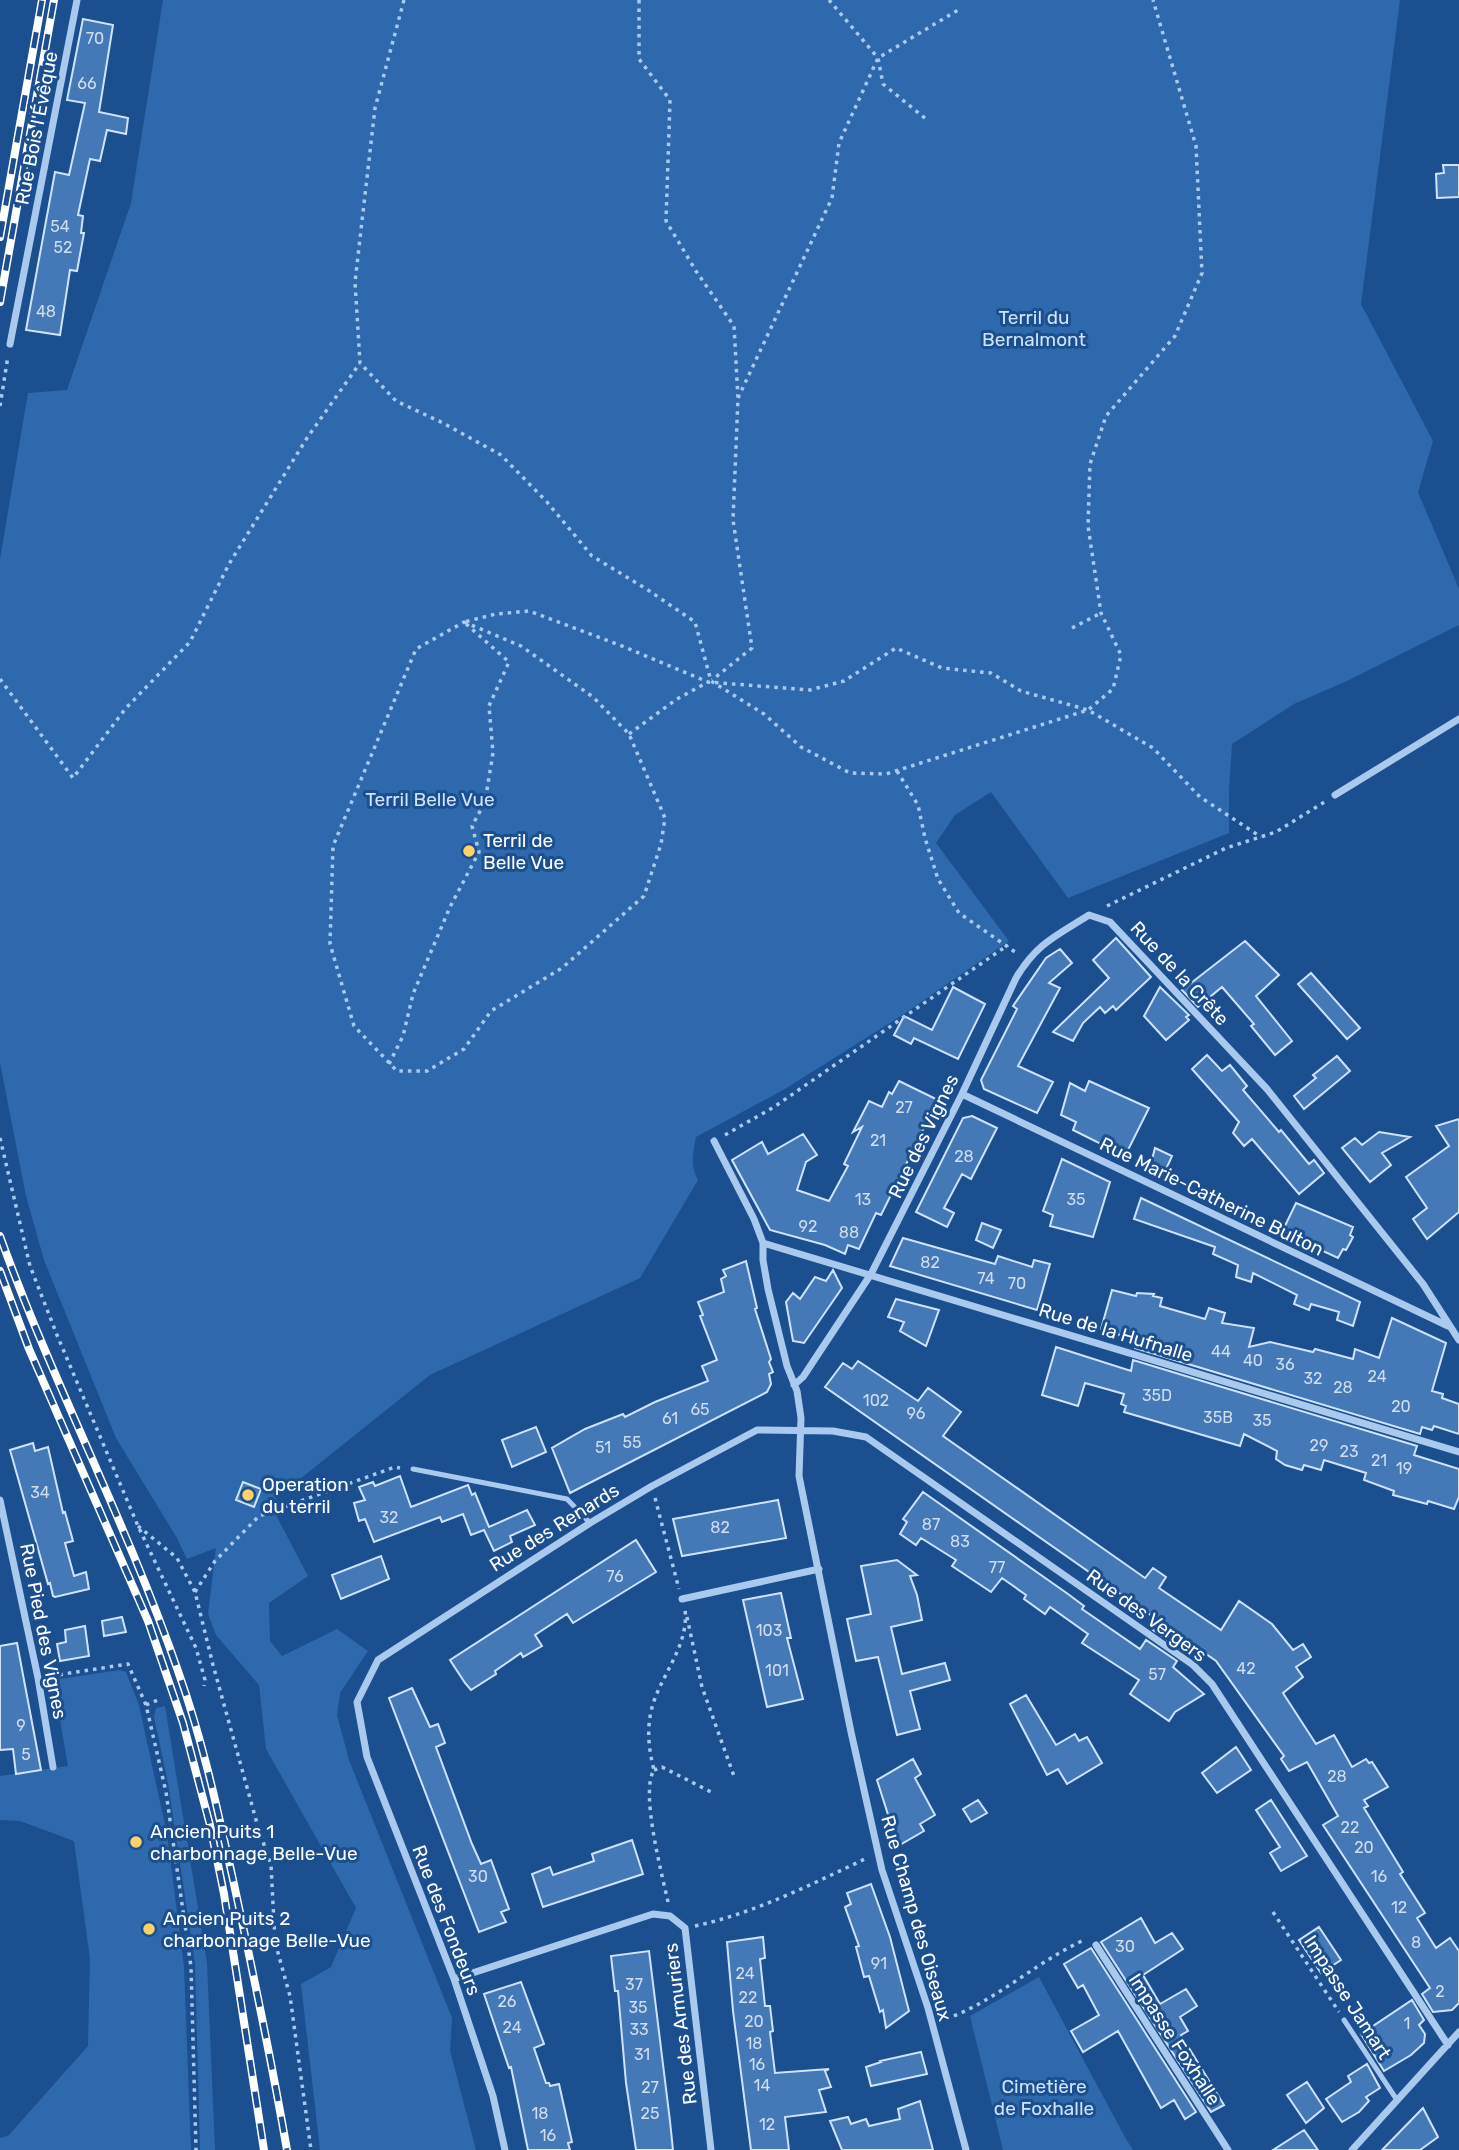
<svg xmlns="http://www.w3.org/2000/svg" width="1459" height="2150" font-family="Rubik,sans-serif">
<rect width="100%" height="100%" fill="#1b4f8f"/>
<!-- green -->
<path fill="#2e69ad" d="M 163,0 L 1400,0 L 1361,304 L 1433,441 L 1418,492 L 1459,589 L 1459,625 L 1349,680 L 1294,704 L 1232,744 L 1229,790 L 1229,833 L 1068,898 L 991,792 L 955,815 L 936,843 L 1009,941 L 901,1016 L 785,1089 L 696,1137 C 693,1153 690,1166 698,1180 L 640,1278 L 430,1375 L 275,1499 L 277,1517 L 308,1576 L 269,1603 L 270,1641 L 282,1656 L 337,1629 L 368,1651 L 340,1693 L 337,1715 L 349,1760 L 452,2018 L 450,2051 L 476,2150 L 320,2150 L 301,1984 L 331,1967 L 356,1908 L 266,1749 L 259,1685 L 216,1635 L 208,1614 L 216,1548 L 187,1559 L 177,1538 L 116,1438 L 44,1260 L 26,1196 L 0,1063 L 0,559 L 28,393 L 67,390 L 131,203 Z
M 120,1670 L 126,1672 L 139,1705 L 167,1834 L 184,1966 L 191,2150 L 0,2150 L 0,2138 L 8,2136 L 88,2046 L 90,1959 L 74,1841 L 20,1821 L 0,1820 L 0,1776 L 68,1766 L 53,1680 Z
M 165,1706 L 207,1963 L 215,2150 L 200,2150 L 195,1964 L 168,1783 L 154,1717 L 156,1708 Z
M 1039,1977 L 1126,2139 L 1133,2150 L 1003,2150 L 970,2016 Z"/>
<!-- building -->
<path fill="#4478b7" stroke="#cfe3fa" stroke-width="2" d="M 83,19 L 113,25 L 99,112 L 128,118 L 126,134 L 107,130 L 100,161 L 90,159 L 78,215 L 83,216 L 81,233 L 84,233 L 77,271 L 70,270 L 60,335 L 26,330 L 55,172 L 69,175 L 85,103 L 67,100 Z
M 1443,165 L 1459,165 L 1459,197 L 1437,198 L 1436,174 L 1444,173 Z
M 1116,938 L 1151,977 L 1116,1010 L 1113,1006 L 1105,1013 L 1100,1007 L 1083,1023 L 1073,1041 L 1053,1032 L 1109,978 L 1093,960 Z
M 1245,941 L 1279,975 L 1256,996 L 1292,1041 L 1275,1055 L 1251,1026 L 1254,1024 L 1222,987 L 1198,1007 L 1182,990 Z
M 1060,949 L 1072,963 L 1049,983 L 1060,988 L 1018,1066 L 1053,1082 L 1037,1113 L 984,1089 L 981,1080 L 1015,1013 L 1017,1009 L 1013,1006 L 1046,958 Z
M 1311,973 L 1360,1028 L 1347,1039 L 1298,984 Z
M 953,987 L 985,1004 L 958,1059 L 914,1038 L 911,1044 L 894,1035 L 904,1016 L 932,1030 Z
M 1160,987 L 1189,1015 L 1186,1017 L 1189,1020 L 1166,1040 L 1144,1016 Z
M 1207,1055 L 1222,1071 L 1230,1065 L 1247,1086 L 1243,1090 L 1279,1132 L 1281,1130 L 1309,1164 L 1314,1160 L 1324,1173 L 1299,1194 L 1252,1139 L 1244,1146 L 1233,1133 L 1239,1122 L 1192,1069 Z
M 1337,1056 L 1350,1071 L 1304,1109 L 1294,1096 L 1316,1078 L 1313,1075 Z
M 899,1081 L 938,1100 L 881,1215 L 876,1213 L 859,1249 L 848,1245 L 845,1254 L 825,1245 L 770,1230 L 732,1160 L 762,1142 L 768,1154 L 803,1134 L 817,1155 L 806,1162 L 797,1190 L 829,1201 L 848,1166 L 844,1164 L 862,1127 L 853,1132 L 869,1101 L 882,1107 L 889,1092 L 892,1094 Z
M 1089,1081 L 1149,1108 L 1125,1156 L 1073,1130 L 1076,1122 L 1061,1115 L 1070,1083 L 1085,1091 Z
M 972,1116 L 997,1128 L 971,1179 L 962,1174 L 944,1208 L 954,1213 L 947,1227 L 916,1212 L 963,1118 Z
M 1459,1119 L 1459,1212 L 1427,1239 L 1413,1219 L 1427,1208 L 1406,1177 L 1449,1146 L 1436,1126 Z
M 1379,1132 L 1410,1137 L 1382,1153 L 1391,1165 L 1370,1182 L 1342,1148 L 1355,1138 L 1362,1145 Z
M 1155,1148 L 1172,1156 L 1164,1174 L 1150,1167 Z
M 1062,1159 L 1110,1182 L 1093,1237 L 1050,1226 L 1053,1215 L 1043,1211 Z
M 1141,1198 L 1360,1302 L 1353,1326 L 1337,1320 L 1339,1312 L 1311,1304 L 1309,1310 L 1294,1304 L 1297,1295 L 1253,1273 L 1251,1282 L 1236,1277 L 1238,1265 L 1213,1254 L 1215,1247 L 1134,1219 Z
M 1296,1203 L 1353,1227 L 1350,1235 L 1353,1237 L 1346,1250 L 1343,1249 L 1338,1258 L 1282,1232 Z
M 982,1223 L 1001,1230 L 993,1248 L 976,1240 Z
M 903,1238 L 995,1264 L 998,1256 L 1032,1267 L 1034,1260 L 1050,1264 L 1037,1310 L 890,1266 Z
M 746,1261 L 757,1308 L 755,1309 L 771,1359 L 769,1362 L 773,1372 L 769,1374 L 771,1384 L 767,1392 L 570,1493 L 552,1448 L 585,1429 L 623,1414 L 625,1417 L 655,1402 L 708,1381 L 702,1366 L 717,1360 L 700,1316 L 703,1315 L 698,1302 L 724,1292 L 721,1279 L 726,1276 L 723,1270 Z
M 833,1270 L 842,1288 L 804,1343 L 793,1341 L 786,1302 L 793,1293 L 800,1299 L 815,1277 L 826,1281 Z
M 1112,1290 L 1136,1296 L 1137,1293 L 1154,1294 L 1153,1296 L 1162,1298 L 1160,1306 L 1205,1319 L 1209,1308 L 1225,1313 L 1222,1323 L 1254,1328 L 1249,1347 L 1270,1342 L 1313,1352 L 1315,1349 L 1353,1359 L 1355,1349 L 1379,1358 L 1392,1318 L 1446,1343 L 1432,1391 L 1443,1394 L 1442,1398 L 1459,1404 L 1459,1434 L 1434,1426 L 1432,1430 L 1422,1427 L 1420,1434 L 1135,1348 L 1136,1340 L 1101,1329 Z
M 896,1299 L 939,1310 L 926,1346 L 900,1331 L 904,1322 L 888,1317 Z
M 1056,1347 L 1131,1371 L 1133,1360 L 1417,1446 L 1414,1455 L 1459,1469 L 1459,1497 L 1454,1509 L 1428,1501 L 1427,1504 L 1393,1495 L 1394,1491 L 1364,1480 L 1366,1473 L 1324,1460 L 1321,1470 L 1304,1465 L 1302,1470 L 1285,1465 L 1276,1459 L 1277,1451 L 1244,1434 L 1240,1446 L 1124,1412 L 1126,1406 L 1121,1404 L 1124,1394 L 1085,1383 L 1078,1406 L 1042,1395 Z
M 858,1361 L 918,1401 L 928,1388 L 961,1412 L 943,1436 L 1145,1578 L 1153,1568 L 1166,1577 L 1159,1588 L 1221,1630 L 1239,1601 L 1272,1624 L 1293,1650 L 1303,1644 L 1311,1657 L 1296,1667 L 1303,1677 L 1283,1693 L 1316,1744 L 1334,1735 L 1352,1767 L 1366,1759 L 1369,1763 L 1372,1762 L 1388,1787 L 1364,1800 L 1368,1806 L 1364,1808 L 1403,1872 L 1400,1874 L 1425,1913 L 1417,1918 L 1436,1948 L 1450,1938 L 1459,1951 L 1459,2003 L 1452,2010 L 1433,2012 L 1422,1994 L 1430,1988 L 1323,1825 L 1338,1816 L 1307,1762 L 1289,1771 L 1281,1759 L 1284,1756 L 1216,1661 L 1189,1642 L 1183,1651 L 1153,1630 L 1159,1621 L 825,1387 L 843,1363 L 852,1369 Z
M 536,1427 L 546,1452 L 512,1467 L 502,1440 Z
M 33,1443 L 35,1451 L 48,1447 L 63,1513 L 65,1512 L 73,1541 L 65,1543 L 74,1576 L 86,1572 L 89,1589 L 55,1597 L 53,1596 L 50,1583 L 48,1584 L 10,1450 Z
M 400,1476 L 411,1507 L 468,1485 L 472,1495 L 475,1493 L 489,1527 L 527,1510 L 535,1525 L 510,1536 L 512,1542 L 494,1551 L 484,1530 L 471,1535 L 463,1514 L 442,1522 L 440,1517 L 374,1542 L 365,1519 L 359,1521 L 354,1503 L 365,1500 L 359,1487 L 373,1482 L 375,1486 Z
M 243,1482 L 261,1489 L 254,1507 L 236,1500 Z
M 923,1492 L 1068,1594 L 1084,1606 L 1082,1609 L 1140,1649 L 1146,1640 L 1177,1661 L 1173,1667 L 1204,1694 L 1175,1712 L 1169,1721 L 1130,1694 L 1139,1680 L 1082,1643 L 1088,1634 L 1050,1607 L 1045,1614 L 1024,1599 L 1026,1595 L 1002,1578 L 991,1592 L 952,1566 L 956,1560 L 921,1538 L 916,1545 L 900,1534 L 907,1522 L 903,1519 Z
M 778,1500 L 786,1538 L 682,1556 L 673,1519 Z
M 636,1540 L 656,1572 L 573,1623 L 567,1614 L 535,1635 L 542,1646 L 523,1657 L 521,1653 L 495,1671 L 496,1674 L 471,1690 L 465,1683 L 450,1660 Z
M 381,1556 L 389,1579 L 341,1599 L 332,1575 Z
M 897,1560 L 917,1575 L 910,1576 L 917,1595 L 922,1620 L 891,1627 L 902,1674 L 945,1663 L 950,1680 L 910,1691 L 920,1729 L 897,1735 L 878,1657 L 856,1661 L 847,1619 L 871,1614 L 861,1566 Z
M 781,1593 L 791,1638 L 787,1638 L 803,1699 L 767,1707 L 743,1600 Z
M 122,1617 L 126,1632 L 104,1636 L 102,1621 Z
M 85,1626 L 89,1656 L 60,1661 L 57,1644 L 66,1642 L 65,1630 Z
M 17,1643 L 41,1770 L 16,1774 L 13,1749 L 0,1750 L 0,1646 Z
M 412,1688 L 430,1727 L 438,1724 L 445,1743 L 436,1747 L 472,1844 L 481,1864 L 491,1860 L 509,1909 L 501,1912 L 506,1922 L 479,1932 L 389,1698 Z
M 1026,1695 L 1056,1745 L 1075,1734 L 1079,1741 L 1087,1737 L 1102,1763 L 1067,1784 L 1058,1769 L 1047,1775 L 1010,1704 Z
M 1236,1747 L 1251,1770 L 1217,1793 L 1202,1773 Z
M 913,1759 L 921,1774 L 915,1778 L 935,1815 L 920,1824 L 924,1831 L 898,1846 L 877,1780 Z
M 978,1800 L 987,1813 L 971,1822 L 963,1809 Z
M 1271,1800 L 1307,1856 L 1281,1871 L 1270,1853 L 1280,1847 L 1256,1810 Z
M 632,1840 L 643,1874 L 543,1907 L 532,1874 L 550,1867 L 553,1875 L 594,1861 L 592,1854 Z
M 871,1884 L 890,1937 L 909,2011 L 886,2028 L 883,2010 L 880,2012 L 869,1976 L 864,1977 L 856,1947 L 859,1946 L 845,1907 L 851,1904 L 847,1893 Z
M 1141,1918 L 1155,1943 L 1172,1933 L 1183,1949 L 1143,1975 L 1160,2004 L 1186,1989 L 1197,2006 L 1180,2017 L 1188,2031 L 1181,2035 L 1224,2105 L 1211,2112 L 1101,1942 Z
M 1319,1927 L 1341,1960 L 1321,1973 L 1299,1940 Z
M 763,1937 L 765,1958 L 760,1959 L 765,2006 L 770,2006 L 773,2031 L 770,2032 L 775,2073 L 829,2069 L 825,2071 L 831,2087 L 819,2090 L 826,2112 L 785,2117 L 789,2150 L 751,2150 L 733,2011 L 727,1942 Z
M 1091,1948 L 1196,2112 L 1185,2119 L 1174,2100 L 1161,2108 L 1118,2031 L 1083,2052 L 1071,2031 L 1099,2015 L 1083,1985 L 1078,1988 L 1064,1964 Z
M 649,1951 L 670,2121 L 673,2150 L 636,2150 L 626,2083 L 618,1991 L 615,1991 L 611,1956 Z
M 521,1982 L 544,2044 L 534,2048 L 546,2083 L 549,2083 L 550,2086 L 559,2084 L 572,2142 L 568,2143 L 570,2150 L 528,2150 L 511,2067 L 509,2068 L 484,1994 Z
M 1412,2000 L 1424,2020 L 1419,2025 L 1425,2034 L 1424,2043 L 1411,2055 L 1384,2071 L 1361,2034 Z
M 921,2052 L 927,2074 L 871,2086 L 866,2067 L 881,2062 L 880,2061 Z
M 1367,2064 L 1380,2088 L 1366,2097 L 1369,2101 L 1359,2112 L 1342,2122 L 1326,2099 L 1351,2082 L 1348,2076 Z
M 1307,2082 L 1324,2108 L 1306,2123 L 1287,2095 Z
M 920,2101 L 933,2150 L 842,2150 L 830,2121 L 848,2117 L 851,2124 L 866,2119 L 869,2126 L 900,2119 L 898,2109 Z
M 1423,2108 L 1438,2137 L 1420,2150 L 1382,2150 Z
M 1304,2130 L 1318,2150 L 1273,2150 Z"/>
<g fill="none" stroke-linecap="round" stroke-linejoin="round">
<!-- path -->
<path stroke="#a9c9ee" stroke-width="3.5" stroke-dasharray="3.5 5" stroke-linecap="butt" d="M 404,0 L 375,108 L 355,282 L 360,363 L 396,401 L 443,423 L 501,455 L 547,502 L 592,556 L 648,590 L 695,622 L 711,681 L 764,714 L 801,747 L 850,773 L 886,774 L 1088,710 L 1113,689 L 1121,655 L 1101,613 L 1088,526 L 1090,464 L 1106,416 L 1175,336 L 1202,273 L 1196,146 L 1153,0
M 639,0 L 639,59 L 670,100 L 666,221 L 696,271 L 734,326 L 738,398 L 733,520 L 752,648 L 712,680
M 829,0 L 878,58 L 883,84 L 926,119
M 738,398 L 832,198 L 839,143 L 878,58 L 958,10
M 0,406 L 8,356
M 464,622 L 521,646 L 593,697 L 629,734 L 665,818 L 661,844 L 644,896 L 562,968 L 491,1011 L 464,1049 L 427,1071 L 397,1071 L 354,1026 L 330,944 L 333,846 L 416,649 Z
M 1072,628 L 1101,613
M 0,679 L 73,778 L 126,708 L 190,642 L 229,564 L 307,438 L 360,363
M 629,734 L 677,699 L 708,682
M 897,771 L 918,805 L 925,838 L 938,879 L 959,913 L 1018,954
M 1107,906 L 1226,848 L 1276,832 L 1326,801
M 389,1064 L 403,1036 L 413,994 L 450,907 L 479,852 L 472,826 L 485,802 L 493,753 L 489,706 L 509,662 L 464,622 L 496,614 L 529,611 L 622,646 L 708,682 L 810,690 L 844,681 L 896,648 L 942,668 L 991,673 L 1021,691 L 1088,710 L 1153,748 L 1200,797 L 1261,837
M 725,1135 L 774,1107 L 1008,945
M 0,1138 L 30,1266 L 57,1335 L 138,1526 L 196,1648 L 205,1680 L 204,1686
M 655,1498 L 679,1589
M 138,1526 L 177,1558 L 195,1592 L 213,1665 L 258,1827 L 271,1865 L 275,1942 L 290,1996 L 311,2150
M 195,1592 L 215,1561 L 259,1516 L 395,1467 L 400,1468
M 687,1617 L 702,1687 L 735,1779
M 51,1676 L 128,1664 L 146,1705 L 166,1792 L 191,1967 L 196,2150
M 146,1705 L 160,1699
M 654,1770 L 662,1767 L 715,1794
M 668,1902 C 662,1874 640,1792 654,1770 C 648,1747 646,1724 654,1701 C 665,1670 689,1643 685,1609
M 1273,1912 L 1339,2012
M 695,1926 C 755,1913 812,1884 867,1858
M 946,2019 C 996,2001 1036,1962 1084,1940"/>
<!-- service -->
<path stroke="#a9c9ee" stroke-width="5" d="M 413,1469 L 567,1499 L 590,1523
M 1344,2020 L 1397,2100"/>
<!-- minor -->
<path stroke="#a9c9ee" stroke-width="7" d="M 10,344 L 77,0
M 1335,795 L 1459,719
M 962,1094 L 1448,1326
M 714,1141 L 754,1219 L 763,1243 L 763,1260 L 768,1289 L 787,1366 L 797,1391 L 801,1418 L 799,1476 L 851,1732 L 882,1870 L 928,2008 L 966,2150
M 763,1243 L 1459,1452
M 794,1385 L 803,1377 L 871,1274 L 962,1094 L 1016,978 C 1037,943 1056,936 1089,915 L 1110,922 L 1267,1089 L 1423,1284 L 1459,1340
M 0,1500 L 38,1678 L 53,1767
M 682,1599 L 819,1569
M 1096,1945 L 1228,2150
M 454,1979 L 653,1914 L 670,1916 L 685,1928 L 711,2150
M 505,2150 L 493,2096 L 454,1979 L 367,1757 L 357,1702 L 378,1660 L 590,1523 L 652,1486 L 757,1430 L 833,1431 L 866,1437 L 1193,1665 L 1212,1684 L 1448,2045
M 1352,2150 L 1459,2032"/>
<!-- rail casing -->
<g stroke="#fff" stroke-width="8">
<path id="rail" d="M 0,237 L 42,0
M 0,302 L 54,0
M 0,1236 C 53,1384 127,1523 178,1671 C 202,1738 217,1807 232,1875 C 252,1967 271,2058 287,2150
M 0,1271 L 29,1349 L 148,1621 L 183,1723 L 210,1825 L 224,1894 L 264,2150"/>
</g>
<!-- rail -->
<use href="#rail" stroke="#1b4f8f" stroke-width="5" stroke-dasharray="16" stroke-linecap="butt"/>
</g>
<!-- markers -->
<g fill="#ffd166" stroke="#1b4f8f" stroke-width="2.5">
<circle cx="469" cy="851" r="7"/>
<circle cx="248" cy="1495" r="7"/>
<circle cx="136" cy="1842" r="7"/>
<circle cx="149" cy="1929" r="7"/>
</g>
<g text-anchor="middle" stroke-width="6" stroke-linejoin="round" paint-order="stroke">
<!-- number labels -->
<g font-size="16" fill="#d0dded">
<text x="95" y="44">70</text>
<text x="87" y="89">66</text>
<text x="60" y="232">54</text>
<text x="63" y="253">52</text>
<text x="46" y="317">48</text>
<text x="904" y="1113">27</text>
<text x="878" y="1146">21</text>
<text x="964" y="1162">28</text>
<text x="863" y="1205">13</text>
<text x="1076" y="1205">35</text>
<text x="808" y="1232">92</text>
<text x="849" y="1238">88</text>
<text x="930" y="1268">82</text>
<text x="986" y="1284">74</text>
<text x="1017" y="1289">70</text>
<text x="1221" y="1357">44</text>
<text x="1253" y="1366">40</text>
<text x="1285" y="1370">36</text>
<text x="1377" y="1382">24</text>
<text x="1313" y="1384">32</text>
<text x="1343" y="1393">28</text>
<text x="1157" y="1401">35D</text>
<text x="876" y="1406">102</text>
<text x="1401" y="1412">20</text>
<text x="700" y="1415">65</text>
<text x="916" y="1419">96</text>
<text x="1218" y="1423">35B</text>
<text x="670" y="1424">61</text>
<text x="1262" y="1426">35</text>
<text x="632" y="1448">55</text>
<text x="1319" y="1451">29</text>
<text x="603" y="1453">51</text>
<text x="1349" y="1457">23</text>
<text x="1379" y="1466">21</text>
<text x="1404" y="1474">19</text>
<text x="40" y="1498">34</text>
<text x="389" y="1523">32</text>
<text x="931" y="1530">87</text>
<text x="720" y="1533">82</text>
<text x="960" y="1547">83</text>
<text x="997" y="1573">77</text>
<text x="615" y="1582">76</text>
<text x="769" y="1636">103</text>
<text x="1246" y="1674">42</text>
<text x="777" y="1676">101</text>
<text x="1157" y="1680">57</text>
<text x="21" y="1731">9</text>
<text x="26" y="1760">5</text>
<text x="1337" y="1782">28</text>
<text x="1350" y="1833">22</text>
<text x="1364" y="1853">20</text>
<text x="478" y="1882">30</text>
<text x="1379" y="1882">16</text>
<text x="1399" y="1913">12</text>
<text x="1416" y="1948">8</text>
<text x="1125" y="1952">30</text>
<text x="879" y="1969">91</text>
<text x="745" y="1979">24</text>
<text x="634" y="1990">37</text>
<text x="1440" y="1997">2</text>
<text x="748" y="2003">22</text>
<text x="507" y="2007">26</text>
<text x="638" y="2013">35</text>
<text x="754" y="2027">20</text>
<text x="1407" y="2029">1</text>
<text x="512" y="2033">24</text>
<text x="639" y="2035">33</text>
<text x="754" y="2049">18</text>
<text x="642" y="2060">31</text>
<text x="757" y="2070">16</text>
<text x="762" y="2091">14</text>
<text x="650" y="2093">27</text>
<text x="540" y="2119">18</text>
<text x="650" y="2119">25</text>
<text x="767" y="2130">12</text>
<text x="548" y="2141">16</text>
</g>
<!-- street labels -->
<g font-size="19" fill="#fff" stroke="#1b4f8f">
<text transform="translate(36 128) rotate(-79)" y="7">Rue Bois l'Évêque</text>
<text transform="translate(1180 973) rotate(47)" y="7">Rue de la Crête</text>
<text transform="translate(923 1136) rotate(-64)" y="7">Rue des Vignes</text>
<text transform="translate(1212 1196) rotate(26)" y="7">Rue Marie-Catherine Bulton</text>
<text transform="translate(1116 1332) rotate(17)" y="7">Rue de la Hufnalle</text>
<text transform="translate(554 1527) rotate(-32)" y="7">Rue des Renards</text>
<text transform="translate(1147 1615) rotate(36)" y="7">Rue des Vergers</text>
<text transform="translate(44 1631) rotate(79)" y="7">Rue Pied des Vignes</text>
<text transform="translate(917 1918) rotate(74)" y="7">Rue Champ des Oiseaux</text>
<text transform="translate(447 1920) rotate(69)" y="7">Rue des Fondeurs</text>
<text transform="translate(1348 1997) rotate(57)" y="7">Impasse Jamart</text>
<text transform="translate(680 2024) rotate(-97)" y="7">Rue des Armuriers</text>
<text transform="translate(1175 2039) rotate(57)" y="7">Impasse Foxhalle</text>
</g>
<!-- park labels -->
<g font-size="19" fill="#cfe3fa" stroke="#1b4f8f">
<text x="1034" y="324">Terril du<tspan x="1034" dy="22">Bernalmont</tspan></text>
<text x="430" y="806">Terril Belle Vue</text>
<text x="1044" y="2093">Cimetière<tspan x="1044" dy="22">de Foxhalle</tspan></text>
</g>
<!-- poi labels -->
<g font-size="19" fill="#fff" stroke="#1b4f8f" text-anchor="start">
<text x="483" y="847">Terril de<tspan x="483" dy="22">Belle Vue</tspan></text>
<text x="262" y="1491">Operation<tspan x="262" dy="22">du terril</tspan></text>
<text x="150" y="1838">Ancien Puits 1<tspan x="150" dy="22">charbonnage Belle-Vue</tspan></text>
<text x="163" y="1925">Ancien Puits 2<tspan x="163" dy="22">charbonnage Belle-Vue</tspan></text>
</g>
</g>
</svg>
